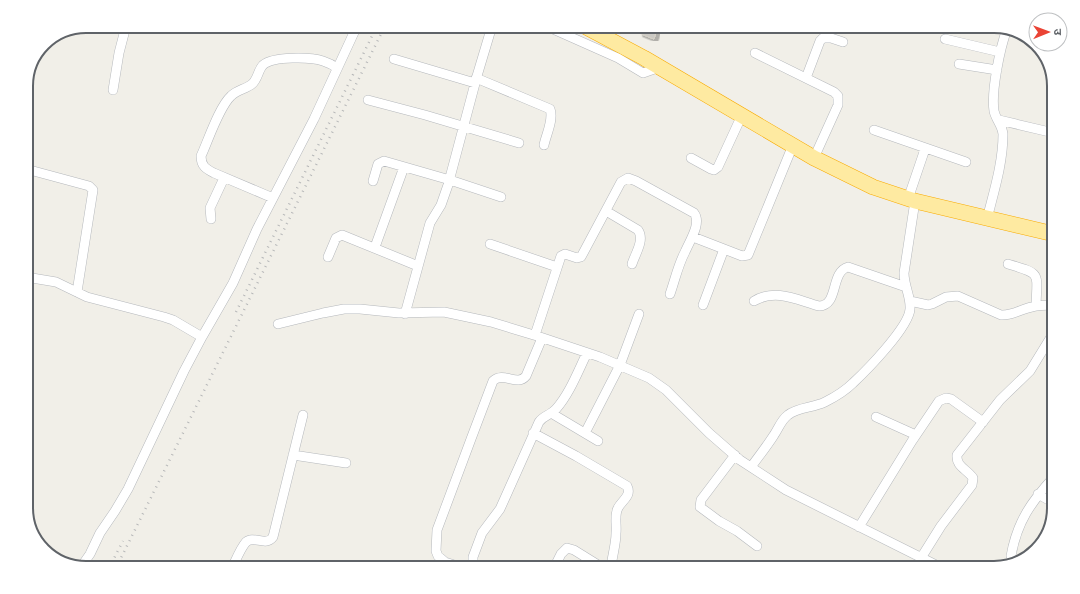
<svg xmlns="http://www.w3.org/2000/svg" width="1080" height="594" font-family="Helvetica,'Noto Sans Devanagari',sans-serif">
<defs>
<filter id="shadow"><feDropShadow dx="3.5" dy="3.5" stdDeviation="0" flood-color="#0004"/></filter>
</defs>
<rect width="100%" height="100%" fill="#f1efe8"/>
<!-- building -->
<path fill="#cccac5" stroke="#d6d1c6" filter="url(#shadow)" d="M 641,26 L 658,26 L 654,39 L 639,33 Z"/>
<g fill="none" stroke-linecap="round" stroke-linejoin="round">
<!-- minor casing -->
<g stroke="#b5b8bc" stroke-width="10">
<path id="minor" d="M 546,26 L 618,58 L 643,73 L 660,67
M 945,39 L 1000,52
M 755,53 L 834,92 L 838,96 L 838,105 L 814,158
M 394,59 L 475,83
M 959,64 L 997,70
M 476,78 L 550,109 C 554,119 546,135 544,145
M 806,78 L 820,41 L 823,38 L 831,38 L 843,42
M 113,90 L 119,53 L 126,26
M 368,100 L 425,115 L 519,143
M 999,120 L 1054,133
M 874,130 L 966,162
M 691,158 L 711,169 L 714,170 L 718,167 L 742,115
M 26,169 L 89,186 L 93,190 L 77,292
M 373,181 L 378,164 L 384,161 L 450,180 L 501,197
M 273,198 L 214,173 C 206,169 201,166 201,156 C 208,141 219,107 231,96 C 237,90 246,89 252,84 C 258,79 258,70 263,65 C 273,56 311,57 323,61 C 329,63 333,65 337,68
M 908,199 L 925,149
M 606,211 L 638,230 C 645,240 635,254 632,264
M 211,219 L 210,208 L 224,178
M 987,219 C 994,191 1003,163 1003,134 C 1002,125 996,120 994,111 C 991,91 1000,48 1007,29
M 693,237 L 742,256 L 748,255 L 793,145
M 490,244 L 557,267
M 375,247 L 404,167
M 328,257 L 336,238 L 342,235 L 418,266
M 1008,264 C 1042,274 1037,272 1036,306
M 26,277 L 56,282 L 87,297 L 164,317 L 173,320 L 202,337
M 754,301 C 776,288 797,300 819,306 C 839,306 830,272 848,267 L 906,287
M 910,301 L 928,305 L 932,304 L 946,297 L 958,296 L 1001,315 C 1012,316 1021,309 1032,307 C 1039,305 1046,305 1054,305
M 703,305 L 724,249
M 405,314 L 430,223 L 441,205 L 448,185 L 477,76 L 492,26
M 278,324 L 323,313 L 344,309 L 360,309 L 399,313 L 444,312 L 491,322 L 537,336 L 600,357 L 649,378 L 666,390 L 709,433 L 740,460 L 786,490 L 942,568
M 535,335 L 561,256 L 565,254 L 577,258 L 581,257 L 621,182 L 628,178 L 636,181 L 694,213 C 702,223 689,242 685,252 C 678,265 675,280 670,294
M 551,413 L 598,441
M 876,417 L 916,435
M 533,433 L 576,456 L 627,486 C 632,496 622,500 618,508 C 614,515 617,525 616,533 C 616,545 612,556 611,568
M 585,433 L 620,365 L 639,314
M 1054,444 L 1054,449
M 293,455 L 346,463
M 735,455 L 701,500 L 700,507 L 719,521 L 737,531 L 757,546
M 751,467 C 759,456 767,446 774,435 C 779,428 781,420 788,415 C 798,407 813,408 825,402 C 835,397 845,391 853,383 C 867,370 909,327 910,309 C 911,297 904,286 904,273 L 915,201
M 1038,494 L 1054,503
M 859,527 L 912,441 L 939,401 L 946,398 L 951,399 L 983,422
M 1011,556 C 1017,522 1031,502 1054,477
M 921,558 L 941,526 L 972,485 L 973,478 C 967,469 956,467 957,455 L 1000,400 L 1030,371 L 1054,332
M 81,567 L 90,554 L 100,533 L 115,511 L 128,489 L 184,371 L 202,337 L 233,283 L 257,229 L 314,119 L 357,26
M 232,568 C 236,560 240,549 246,542 C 254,535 266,547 273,537 L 303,415
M 463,568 L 445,562 L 438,556 L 436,551 L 437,530 L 471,439 L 493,381 C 504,371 517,387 526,376 L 542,338
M 477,568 L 473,562 L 473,557 L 482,533 L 500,509 L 539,422 C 544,415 551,415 556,409 C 570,393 578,371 587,353
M 554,568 L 561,554 L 567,548 L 574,550 L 603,568"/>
</g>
<!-- trunk casing -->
<g stroke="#f9ab00" stroke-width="16">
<path id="trunk" d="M 584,26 L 644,58 L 814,158 L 873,187 L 915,201 L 1054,234"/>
</g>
<!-- minor -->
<use href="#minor" stroke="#fff" stroke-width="9"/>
<!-- trunk -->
<use href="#trunk" stroke="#feeaa1" stroke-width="15"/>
<!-- rail -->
<path stroke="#b6b7b8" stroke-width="2.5" stroke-dasharray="1 5" stroke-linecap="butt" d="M 236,312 L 377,26
M 109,568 L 123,541
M 116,568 L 385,26"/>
</g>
<!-- crop -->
<path d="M0 0H1080V594H0ZM86 33H994A53 53 0 0 1 1047 86V508A53 53 0 0 1 994 561H86A53 53 0 0 1 33 508V86A53 53 0 0 1 86 33Z" fill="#fff" fill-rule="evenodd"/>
<path fill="none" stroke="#5f6368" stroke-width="2" d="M86 33H994A53 53 0 0 1 1047 86V508A53 53 0 0 1 994 561H86A53 53 0 0 1 33 508V86A53 53 0 0 1 86 33Z"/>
<!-- north arrow -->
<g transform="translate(1048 32) rotate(89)"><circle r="19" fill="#ffffff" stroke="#bfc1c3"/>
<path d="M0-3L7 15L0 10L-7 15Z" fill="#ea4335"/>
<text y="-6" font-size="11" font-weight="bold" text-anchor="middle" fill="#5f6368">उ</text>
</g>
</svg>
